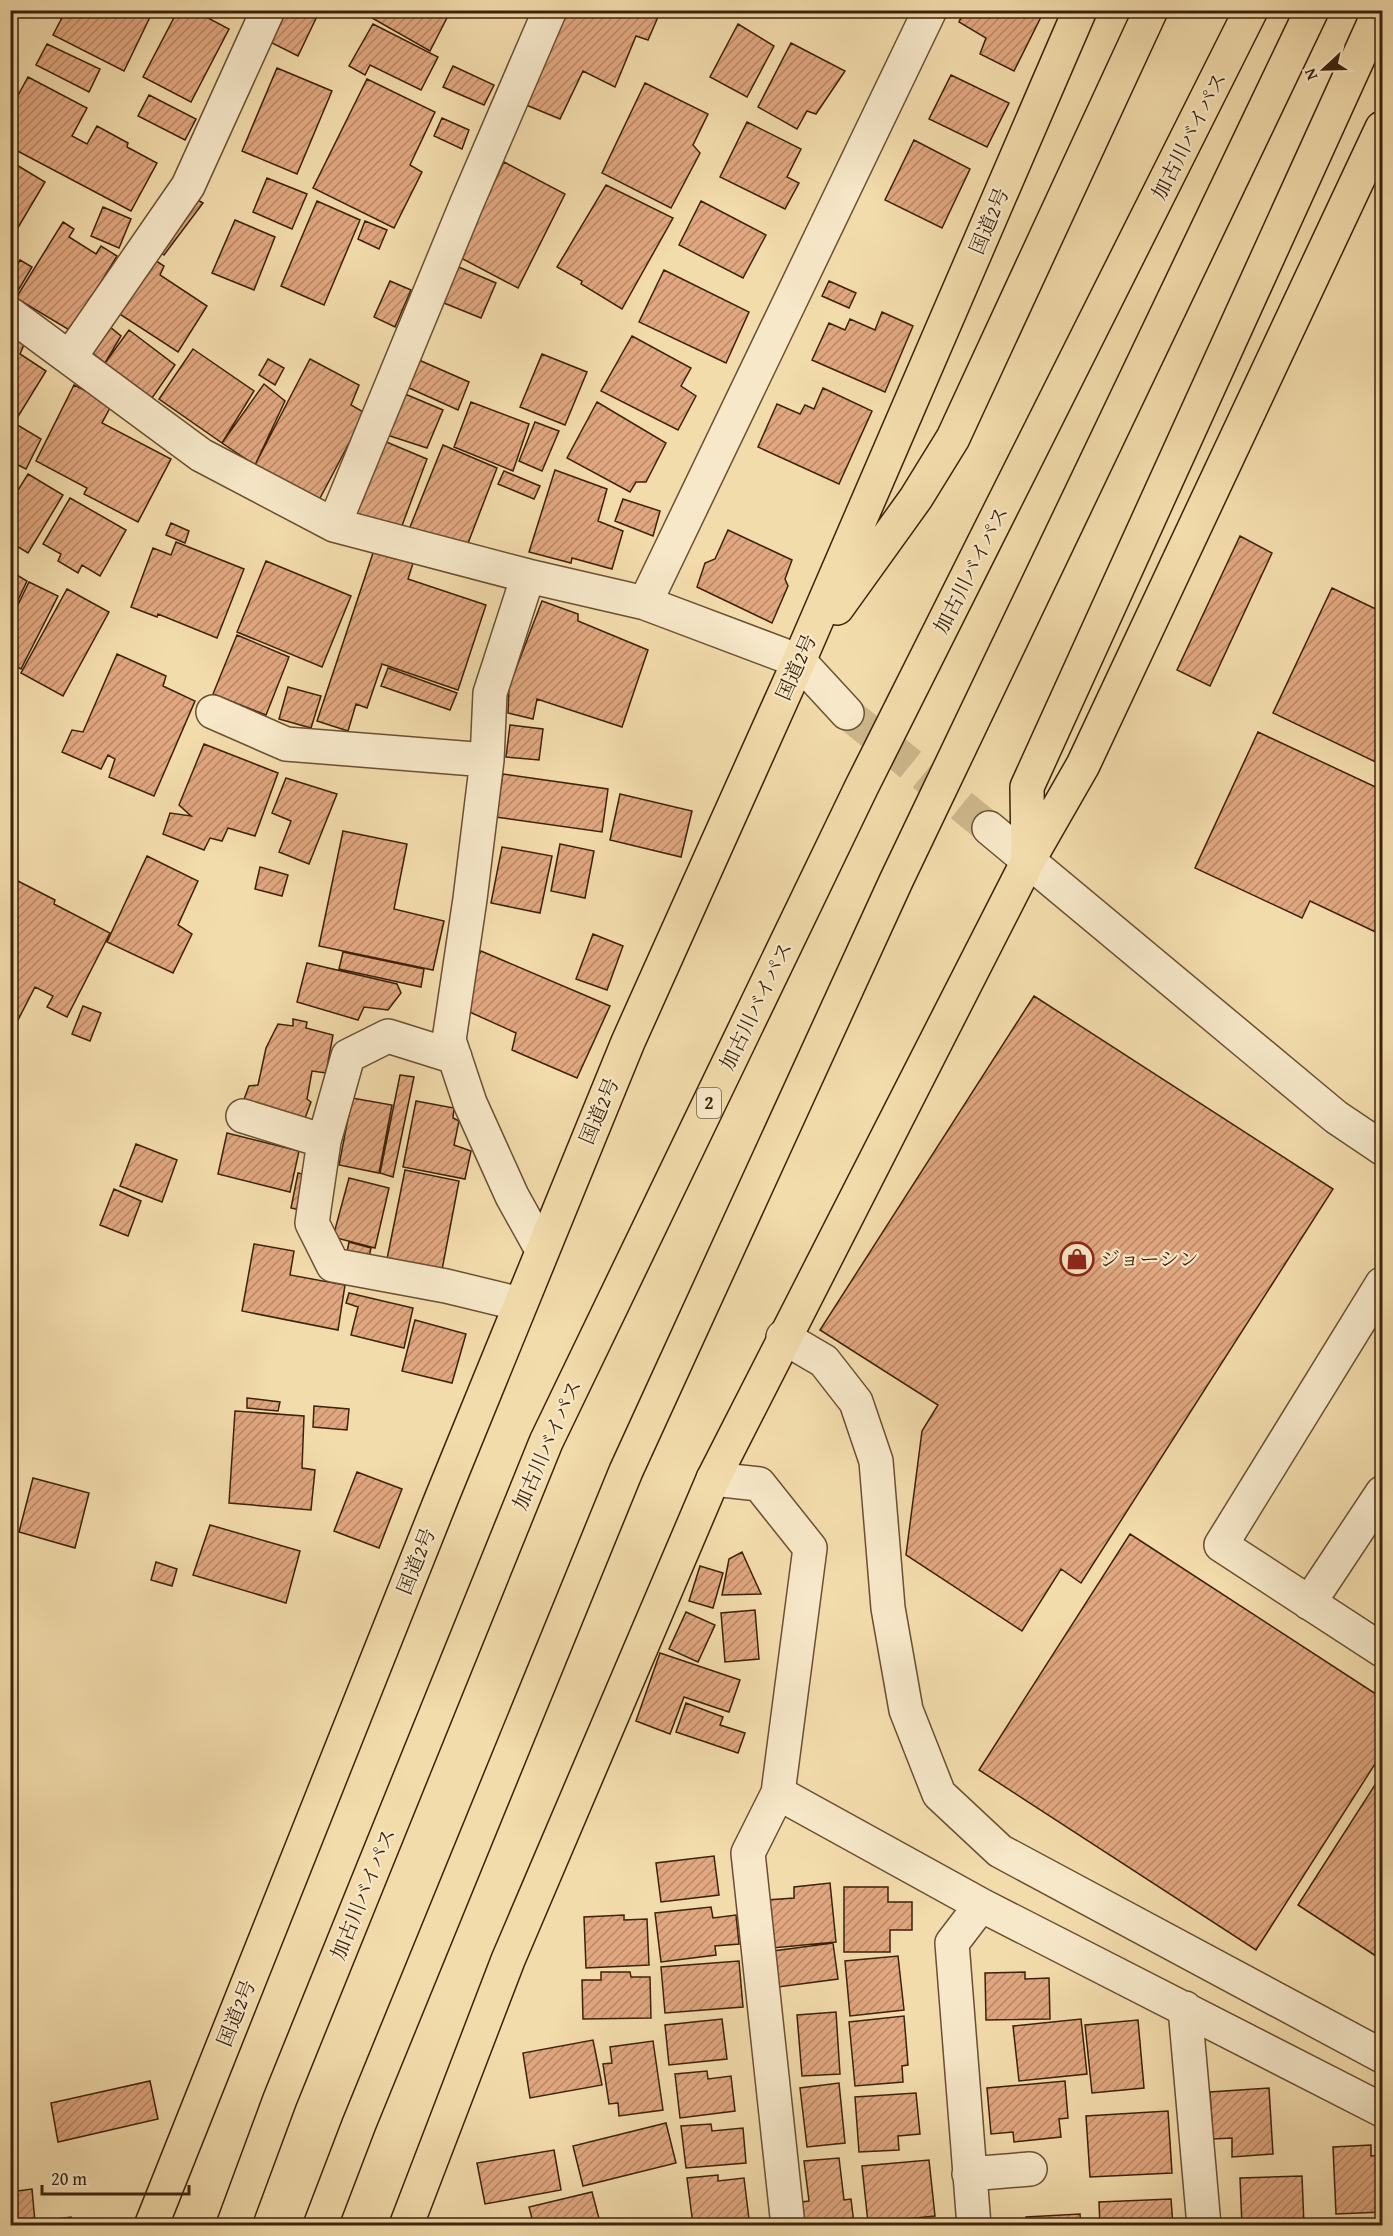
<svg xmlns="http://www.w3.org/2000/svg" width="1393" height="2236" font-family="'Gentium Book Plus','Noto Serif JP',serif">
<defs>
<pattern id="building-hatch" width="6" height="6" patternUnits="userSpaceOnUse" patternTransform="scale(1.5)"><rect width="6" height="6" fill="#e1a780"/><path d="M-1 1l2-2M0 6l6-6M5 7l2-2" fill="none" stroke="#b88867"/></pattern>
</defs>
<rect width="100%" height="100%" fill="#f3dcac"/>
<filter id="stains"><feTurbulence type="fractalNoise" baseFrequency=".00333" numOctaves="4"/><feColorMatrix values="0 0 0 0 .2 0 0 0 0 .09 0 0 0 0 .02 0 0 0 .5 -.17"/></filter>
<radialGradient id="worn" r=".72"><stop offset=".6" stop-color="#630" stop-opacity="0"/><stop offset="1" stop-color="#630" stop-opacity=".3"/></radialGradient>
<!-- building -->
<path fill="url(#building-hatch)" stroke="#3c220a" stroke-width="1.5" d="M 66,10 L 137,10 L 150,17 L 124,71 L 53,35 Z
M 178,10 L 193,10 L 229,29 L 191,102 L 143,77 Z
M 281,10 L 320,10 L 298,56 L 266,40 Z
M 358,10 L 451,10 L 430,51 Z
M 562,10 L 661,10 L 648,40 L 636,36 L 615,87 L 583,71 L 560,119 L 519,102 Z
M 964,10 L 1038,10 L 1043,13 L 1014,71 L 980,54 L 986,38 L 959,22 Z
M 373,24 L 438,57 L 421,90 L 370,65 L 365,75 L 349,66 Z
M 738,24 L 774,46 L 747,97 L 710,77 Z
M 791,43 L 845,71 L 816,114 L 807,111 L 797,129 L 758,107 Z
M 47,44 L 100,69 L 89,92 L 36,65 Z
M 453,66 L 494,85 L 484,105 L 443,87 Z
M 277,68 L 332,91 L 297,174 L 242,151 Z
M 951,75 L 1009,103 L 987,147 L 929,119 Z
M 28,77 L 87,108 L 72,136 L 87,144 L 97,126 L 128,143 L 127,147 L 157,163 L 131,211 L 10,147 L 10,110 Z
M 367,79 L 435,112 L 410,165 L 422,172 L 394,228 L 313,188 Z
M 645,83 L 708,114 L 693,145 L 700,153 L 671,208 L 602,173 Z
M 149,95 L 196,119 L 185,140 L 138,116 Z
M 442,118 L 469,130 L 462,149 L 434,136 Z
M 747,122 L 801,149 L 787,177 L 799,183 L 785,209 L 720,177 Z
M 914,140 L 970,169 L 942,228 L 885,200 Z
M 10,161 L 45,182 L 16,231 L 10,228 Z
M 504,162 L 565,194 L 518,288 L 459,257 Z
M 267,178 L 307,194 L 292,229 L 253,212 Z
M 606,185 L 673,218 L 622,309 L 581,284 L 582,281 L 557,267 Z
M 194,198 L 203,203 L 164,255 L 156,249 Z
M 317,201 L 360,220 L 324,305 L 281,286 Z
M 701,201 L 766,235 L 743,278 L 679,245 Z
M 103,207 L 131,219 L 119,248 L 91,236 Z
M 235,220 L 275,237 L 254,290 L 212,273 Z
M 365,221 L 387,230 L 379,249 L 358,239 Z
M 63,222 L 74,229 L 69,237 L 96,254 L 101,246 L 117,256 L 71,331 L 16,298 Z
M 150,257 L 164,266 L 160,275 L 207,306 L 178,352 L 115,311 Z
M 20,260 L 32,267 L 16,294 L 10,291 L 10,277 Z
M 454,265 L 496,283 L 481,318 L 439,301 Z
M 664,270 L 749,312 L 726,363 L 639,322 Z
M 390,281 L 411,290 L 395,327 L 374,317 Z
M 829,281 L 856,293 L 849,308 L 822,296 Z
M 882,312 L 913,326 L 885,392 L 812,360 L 829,323 L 845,330 L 850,319 L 875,330 Z
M 104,322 L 121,336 L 105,363 L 85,347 Z
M 10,330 L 26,340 L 20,354 L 46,371 L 14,423 L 41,439 L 26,469 L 10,461 Z
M 129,330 L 175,365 L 152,398 L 105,363 Z
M 632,336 L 691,368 L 681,386 L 696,396 L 678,430 L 601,391 Z
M 193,349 L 254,391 L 222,443 L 159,399 Z
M 542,354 L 587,372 L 565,425 L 520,407 Z
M 268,359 L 284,368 L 275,385 L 259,375 Z
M 310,359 L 359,385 L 351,405 L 365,413 L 319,500 L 255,465 Z
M 419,360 L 469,382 L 458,410 L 407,387 Z
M 264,384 L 285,401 L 255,465 L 222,443 Z
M 74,385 L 112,404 L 102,423 L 171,459 L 138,522 L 84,494 L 87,488 L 36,461 Z
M 823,388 L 872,411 L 839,484 L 758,447 L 777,404 L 800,414 L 805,405 L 814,409 Z
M 405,394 L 443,410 L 427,448 L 387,435 Z
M 471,402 L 529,424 L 513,471 L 454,447 Z
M 597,402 L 666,443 L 646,482 L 636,482 L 630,492 L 567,458 Z
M 535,422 L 559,431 L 542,471 L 519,461 Z
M 384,441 L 427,459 L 400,531 L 355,513 Z
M 443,445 L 497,468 L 465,551 L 410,527 Z
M 555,470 L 607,489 L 598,521 L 623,531 L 612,569 L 572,558 L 571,563 L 529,552 Z
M 504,471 L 540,486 L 534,499 L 498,484 Z
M 28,474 L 63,495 L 28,553 L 10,542 L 10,503 Z
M 70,498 L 126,530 L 100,576 L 82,565 L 78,573 L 58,561 L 61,554 L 43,544 Z
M 623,499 L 660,511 L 653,536 L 615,521 Z
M 171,523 L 189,531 L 185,543 L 166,535 Z
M 728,530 L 792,560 L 785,579 L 788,586 L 772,623 L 697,587 L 705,563 L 715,559 Z
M 1240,536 L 1272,553 L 1210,686 L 1177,670 Z
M 176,542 L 244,569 L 217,638 L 158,614 L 157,617 L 131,607 L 153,548 L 171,555 Z
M 375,547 L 414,560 L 408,579 L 486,605 L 458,690 L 382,664 L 367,708 L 356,704 L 348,731 L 317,721 Z
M 266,561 L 351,596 L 322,667 L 237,632 Z
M 10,571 L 27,581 L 10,617 Z
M 29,582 L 58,596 L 21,669 L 10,663 L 10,621 Z
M 1332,588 L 1382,612 L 1382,765 L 1273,713 Z
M 67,589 L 109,612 L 63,696 L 21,673 Z
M 542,601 L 578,614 L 578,621 L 648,650 L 622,727 L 537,699 L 533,719 L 508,713 L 509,687 Z
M 237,635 L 289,657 L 266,715 L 213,694 Z
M 117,654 L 166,676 L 163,686 L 195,701 L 154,796 L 109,777 L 115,759 L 108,755 L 101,769 L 62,752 L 72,730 L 83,732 Z
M 388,668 L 457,693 L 450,710 L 381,686 Z
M 288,687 L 321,696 L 311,728 L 279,719 Z
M 510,725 L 543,729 L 539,760 L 506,757 Z
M 1258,732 L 1382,790 L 1382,935 L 1310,901 L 1302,918 L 1195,868 Z
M 204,744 L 278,773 L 255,836 L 228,828 L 222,841 L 210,838 L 204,850 L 163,834 L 170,813 L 191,816 L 179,805 Z
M 503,774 L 608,789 L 602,832 L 496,817 Z
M 286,778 L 337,794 L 309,864 L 279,852 L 291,821 L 272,813 Z
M 620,794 L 692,811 L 681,857 L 610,840 Z
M 343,831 L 407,844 L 394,909 L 444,921 L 433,970 L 319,946 Z
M 560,844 L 594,851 L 585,898 L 551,891 Z
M 502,847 L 552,856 L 540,913 L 491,903 Z
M 147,856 L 198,881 L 178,925 L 192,934 L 173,973 L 107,942 Z
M 260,867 L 288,875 L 282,896 L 255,889 Z
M 10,877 L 55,900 L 54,904 L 110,933 L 67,1017 L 47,1007 L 53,996 L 35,987 L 18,1020 L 10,1016 Z
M 593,934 L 623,946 L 607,990 L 576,979 Z
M 481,951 L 610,1006 L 577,1078 L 512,1050 L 516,1033 L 463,1009 L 468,978 Z
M 343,952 L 424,969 L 421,987 L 339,969 Z
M 307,963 L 397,984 L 401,993 L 388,1010 L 364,1007 L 358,1020 L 297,1002 Z
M 1034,996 L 1333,1189 L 1081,1583 L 1061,1569 L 1022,1631 L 906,1555 L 922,1431 L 938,1405 L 820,1330 Z
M 83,1006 L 101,1013 L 90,1041 L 72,1034 Z
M 293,1019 L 307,1022 L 306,1028 L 333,1035 L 326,1073 L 312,1071 L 307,1099 L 311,1102 L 304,1121 L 243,1102 L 249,1086 L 258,1085 L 266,1048 L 278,1024 L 293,1026 Z
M 400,1075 L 414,1077 L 393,1177 L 380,1173 Z
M 352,1098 L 392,1105 L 379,1173 L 339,1165 Z
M 416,1101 L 454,1108 L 453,1118 L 459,1121 L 454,1145 L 471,1151 L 465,1179 L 403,1167 Z
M 227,1133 L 299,1151 L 290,1192 L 218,1174 Z
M 136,1144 L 177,1160 L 162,1202 L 120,1186 Z
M 405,1170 L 459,1181 L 441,1275 L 386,1264 Z
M 298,1173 L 316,1177 L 309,1212 L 291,1208 Z
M 349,1178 L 389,1188 L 375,1248 L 333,1237 Z
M 114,1189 L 141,1201 L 128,1236 L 100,1225 Z
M 349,1242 L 371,1248 L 369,1257 L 347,1252 Z
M 254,1244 L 294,1251 L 290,1275 L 345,1285 L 338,1330 L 242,1311 Z
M 349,1293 L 413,1308 L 404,1348 L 351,1335 L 358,1307 L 346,1303 Z
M 415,1320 L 466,1334 L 452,1383 L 402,1371 Z
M 247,1398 L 280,1402 L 278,1411 L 247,1408 Z
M 314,1406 L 349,1409 L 347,1430 L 313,1427 Z
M 235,1411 L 304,1416 L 302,1468 L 315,1470 L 311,1510 L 229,1503 Z
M 357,1472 L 402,1489 L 379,1548 L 334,1531 Z
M 33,1478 L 89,1493 L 75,1548 L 19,1532 Z
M 210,1525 L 300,1551 L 286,1603 L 193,1575 Z
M 1130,1534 L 1382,1698 L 1382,1753 L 1256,1950 L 979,1770 Z
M 742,1552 L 761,1594 L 722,1595 L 729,1559 Z
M 156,1562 L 177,1569 L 172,1586 L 151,1580 Z
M 700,1566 L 723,1573 L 713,1608 L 689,1601 Z
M 755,1610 L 759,1659 L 725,1662 L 721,1613 Z
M 686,1612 L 715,1625 L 698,1662 L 669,1649 Z
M 660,1653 L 740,1680 L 729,1712 L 684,1697 L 670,1734 L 636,1721 Z
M 686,1703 L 723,1717 L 720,1725 L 745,1733 L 738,1753 L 676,1732 Z
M 1382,1774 L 1382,1960 L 1298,1905 Z
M 714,1856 L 719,1895 L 661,1902 L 656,1863 Z
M 830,1883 L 836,1942 L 772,1948 L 767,1900 L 794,1898 L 794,1887 Z
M 844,1887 L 888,1887 L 888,1902 L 912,1902 L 912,1930 L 890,1930 L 890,1952 L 844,1952 Z
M 711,1907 L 713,1918 L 736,1915 L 739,1944 L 715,1946 L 716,1955 L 661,1962 L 655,1913 Z
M 624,1915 L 624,1920 L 647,1919 L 649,1965 L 586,1968 L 584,1917 Z
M 833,1943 L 838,1979 L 778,1987 L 773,1951 Z
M 898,1956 L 904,2010 L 850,2016 L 845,1961 Z
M 739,1961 L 743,2007 L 665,2013 L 661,1967 Z
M 601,1972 L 630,1972 L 631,1977 L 650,1977 L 651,2018 L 583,2019 L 582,1980 L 601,1980 Z
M 1025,1972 L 1025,1979 L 1049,1978 L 1050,2019 L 986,2020 L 985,1973 Z
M 836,2012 L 840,2074 L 802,2076 L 797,2015 Z
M 904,2016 L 908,2065 L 902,2066 L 903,2082 L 855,2086 L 849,2022 Z
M 722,2019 L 727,2059 L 669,2065 L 665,2025 Z
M 1081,2019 L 1087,2074 L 1019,2081 L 1013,2026 Z
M 1138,2020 L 1144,2088 L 1092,2093 L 1085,2025 Z
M 593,2040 L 602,2085 L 530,2098 L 523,2053 Z
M 653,2041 L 663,2110 L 619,2116 L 618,2103 L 609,2104 L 603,2064 L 612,2063 L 610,2047 Z
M 707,2071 L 708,2079 L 731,2076 L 735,2111 L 680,2118 L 675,2074 Z
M 150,2081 L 158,2119 L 58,2142 L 51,2103 Z
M 1065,2081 L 1068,2118 L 1059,2119 L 1061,2137 L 1014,2142 L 1013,2132 L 991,2134 L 987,2088 Z
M 839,2083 L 845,2143 L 807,2147 L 800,2088 Z
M 1269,2088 L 1273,2154 L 1232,2157 L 1232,2138 L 1213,2139 L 1210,2092 Z
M 916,2093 L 920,2134 L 898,2136 L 899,2150 L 859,2152 L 855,2097 Z
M 1168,2111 L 1172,2173 L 1090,2177 L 1086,2116 Z
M 666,2123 L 676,2163 L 583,2186 L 573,2146 Z
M 711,2124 L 712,2131 L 743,2128 L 746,2163 L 686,2168 L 681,2126 Z
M 1371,2145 L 1371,2156 L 1382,2155 L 1382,2212 L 1336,2214 L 1333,2147 Z
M 554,2150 L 561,2190 L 485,2204 L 477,2163 Z
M 839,2158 L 844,2200 L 851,2199 L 854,2224 L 804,2226 L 802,2202 L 809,2201 L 804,2161 Z
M 929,2160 L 935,2216 L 868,2223 L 862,2166 Z
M 718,2175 L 718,2181 L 744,2178 L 749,2219 L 693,2225 L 687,2178 Z
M 1302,2176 L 1304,2226 L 1242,2226 L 1240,2178 Z
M 32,2189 L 35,2222 L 71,2217 L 72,2226 L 10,2226 L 10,2192 Z
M 592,2192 L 601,2226 L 534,2226 L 529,2207 Z
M 1171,2199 L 1173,2226 L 1100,2226 L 1099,2202 Z
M 1080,2214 L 1081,2226 L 1019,2226 L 1026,2225 L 1026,2217 Z"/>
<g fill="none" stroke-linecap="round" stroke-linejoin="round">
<!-- minor-tunnel -->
<path stroke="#ceb78c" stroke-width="33" stroke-dasharray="33 16" stroke-linecap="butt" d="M 847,713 L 989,828"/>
<!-- minor casing -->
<g stroke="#6a5032" stroke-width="36">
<path id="minor" d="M 10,314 L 201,455 L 334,525 L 528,576 L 645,603 L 799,661 L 847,713
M 70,357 L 188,186 L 268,10
M 334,525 L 466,205 L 550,10
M 528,576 L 490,693 L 487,760 L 470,899 L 449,1040 L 470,1103 L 512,1196 L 542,1250
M 645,603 L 930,10
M 213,712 L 286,744 L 487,760
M 989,828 L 1336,1117 L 1382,1148
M 455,1057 L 388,1036 L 348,1056 L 324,1141 L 312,1223 L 333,1265 L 446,1286 L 520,1304
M 243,1116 L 324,1141
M 1382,1284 L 1221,1545 L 1382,1650
M 783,1337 L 824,1361 L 856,1402 L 876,1461 L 888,1608 L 906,1710 L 939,1794 L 1000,1851 L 1382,2056
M 713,1479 L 759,1484 L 810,1548 L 778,1793 L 748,1853 L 788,2226
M 1309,1603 L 1382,1493
M 778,1793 L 981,1905 L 1382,2110
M 1185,2008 L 1204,2226
M 969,2174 L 1030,2169
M 974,2226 L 952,1943 L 981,1905"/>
</g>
<!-- highway casing -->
<g stroke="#3c220a" stroke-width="36">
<path id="highway" d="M 837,608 L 916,498 L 953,438 L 1151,10
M 1028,859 L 1027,787 L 1380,10
M 151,2226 L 442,1497 L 628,1042 L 799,661 L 1080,10
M 233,2226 L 280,2099 L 546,1442 L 861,788 L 1251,10
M 320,2226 L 359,2124 L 626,1471 L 896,881 L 1312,10
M 406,2226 L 508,1960 L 713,1479 L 1028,861 L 1083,765 L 1382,128"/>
</g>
<!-- minor -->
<use href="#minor" stroke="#f7e8c9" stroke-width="33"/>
<!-- highway -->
<use href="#highway" stroke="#f3dcac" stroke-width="33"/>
</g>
<!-- icons -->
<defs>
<g id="shop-ring" transform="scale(1.725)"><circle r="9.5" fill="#f7e8c9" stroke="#8f2418" stroke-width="1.5"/><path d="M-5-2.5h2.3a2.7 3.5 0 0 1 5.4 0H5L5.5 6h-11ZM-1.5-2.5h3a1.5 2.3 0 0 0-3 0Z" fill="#8f2418"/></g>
</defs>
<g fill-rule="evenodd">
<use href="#shop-ring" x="1077" y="1259"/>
</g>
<g text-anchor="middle" stroke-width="4.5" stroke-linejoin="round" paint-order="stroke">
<!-- shield labels -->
<rect fill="#f7e8c9" stroke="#745d43" stroke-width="1.5" x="697" y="1088" width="24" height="30" rx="4.5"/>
<g font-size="18" font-weight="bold" fill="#3c220a">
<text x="709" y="1109">2</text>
</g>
<!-- street labels -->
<g font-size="20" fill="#3c220a" stroke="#f7e8c9">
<text transform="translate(1189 136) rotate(-63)" y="7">加古川バイパス</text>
<text transform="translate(989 221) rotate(-67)" y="7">国道2号</text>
<text transform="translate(971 570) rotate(-63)" y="7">加古川バイパス</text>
<text transform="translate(796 667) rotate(-66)" y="7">国道2号</text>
<text transform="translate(756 1006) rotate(-64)" y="7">加古川バイパス</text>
<text transform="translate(599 1111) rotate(-67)" y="7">国道2号</text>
<text transform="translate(547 1445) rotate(-66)" y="7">加古川バイパス</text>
<text transform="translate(416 1561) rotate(-68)" y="7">国道2号</text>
<text transform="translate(363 1894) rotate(-68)" y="7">加古川バイパス</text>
<text transform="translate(236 2013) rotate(-68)" y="7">国道2号</text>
</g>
<!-- poi labels -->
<g font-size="20" fill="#3c220a" stroke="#f7e8c9" text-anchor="start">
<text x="1100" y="1266">ジョーシン</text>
</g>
</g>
<!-- margin -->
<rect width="1393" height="2236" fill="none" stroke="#f3dcac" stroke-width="36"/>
<rect x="12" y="12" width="1369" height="2212" fill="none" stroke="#3c220a" stroke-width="3"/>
<rect x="18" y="18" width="1357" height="2200" fill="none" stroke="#3c220a" stroke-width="1.5"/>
<!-- north arrow -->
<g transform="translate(1324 69) rotate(248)" stroke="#f7e8c9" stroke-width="4.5" paint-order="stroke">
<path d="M0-4.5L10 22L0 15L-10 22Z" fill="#3c220a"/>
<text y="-9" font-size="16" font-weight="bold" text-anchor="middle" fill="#3c220a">N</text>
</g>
<!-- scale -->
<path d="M42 2185v9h147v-9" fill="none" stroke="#3c220a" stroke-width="3"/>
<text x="51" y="2185" font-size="18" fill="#3c220a" stroke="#f7e8c9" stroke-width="4.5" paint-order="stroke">20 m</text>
<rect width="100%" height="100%" filter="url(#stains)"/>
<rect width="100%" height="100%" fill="url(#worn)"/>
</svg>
